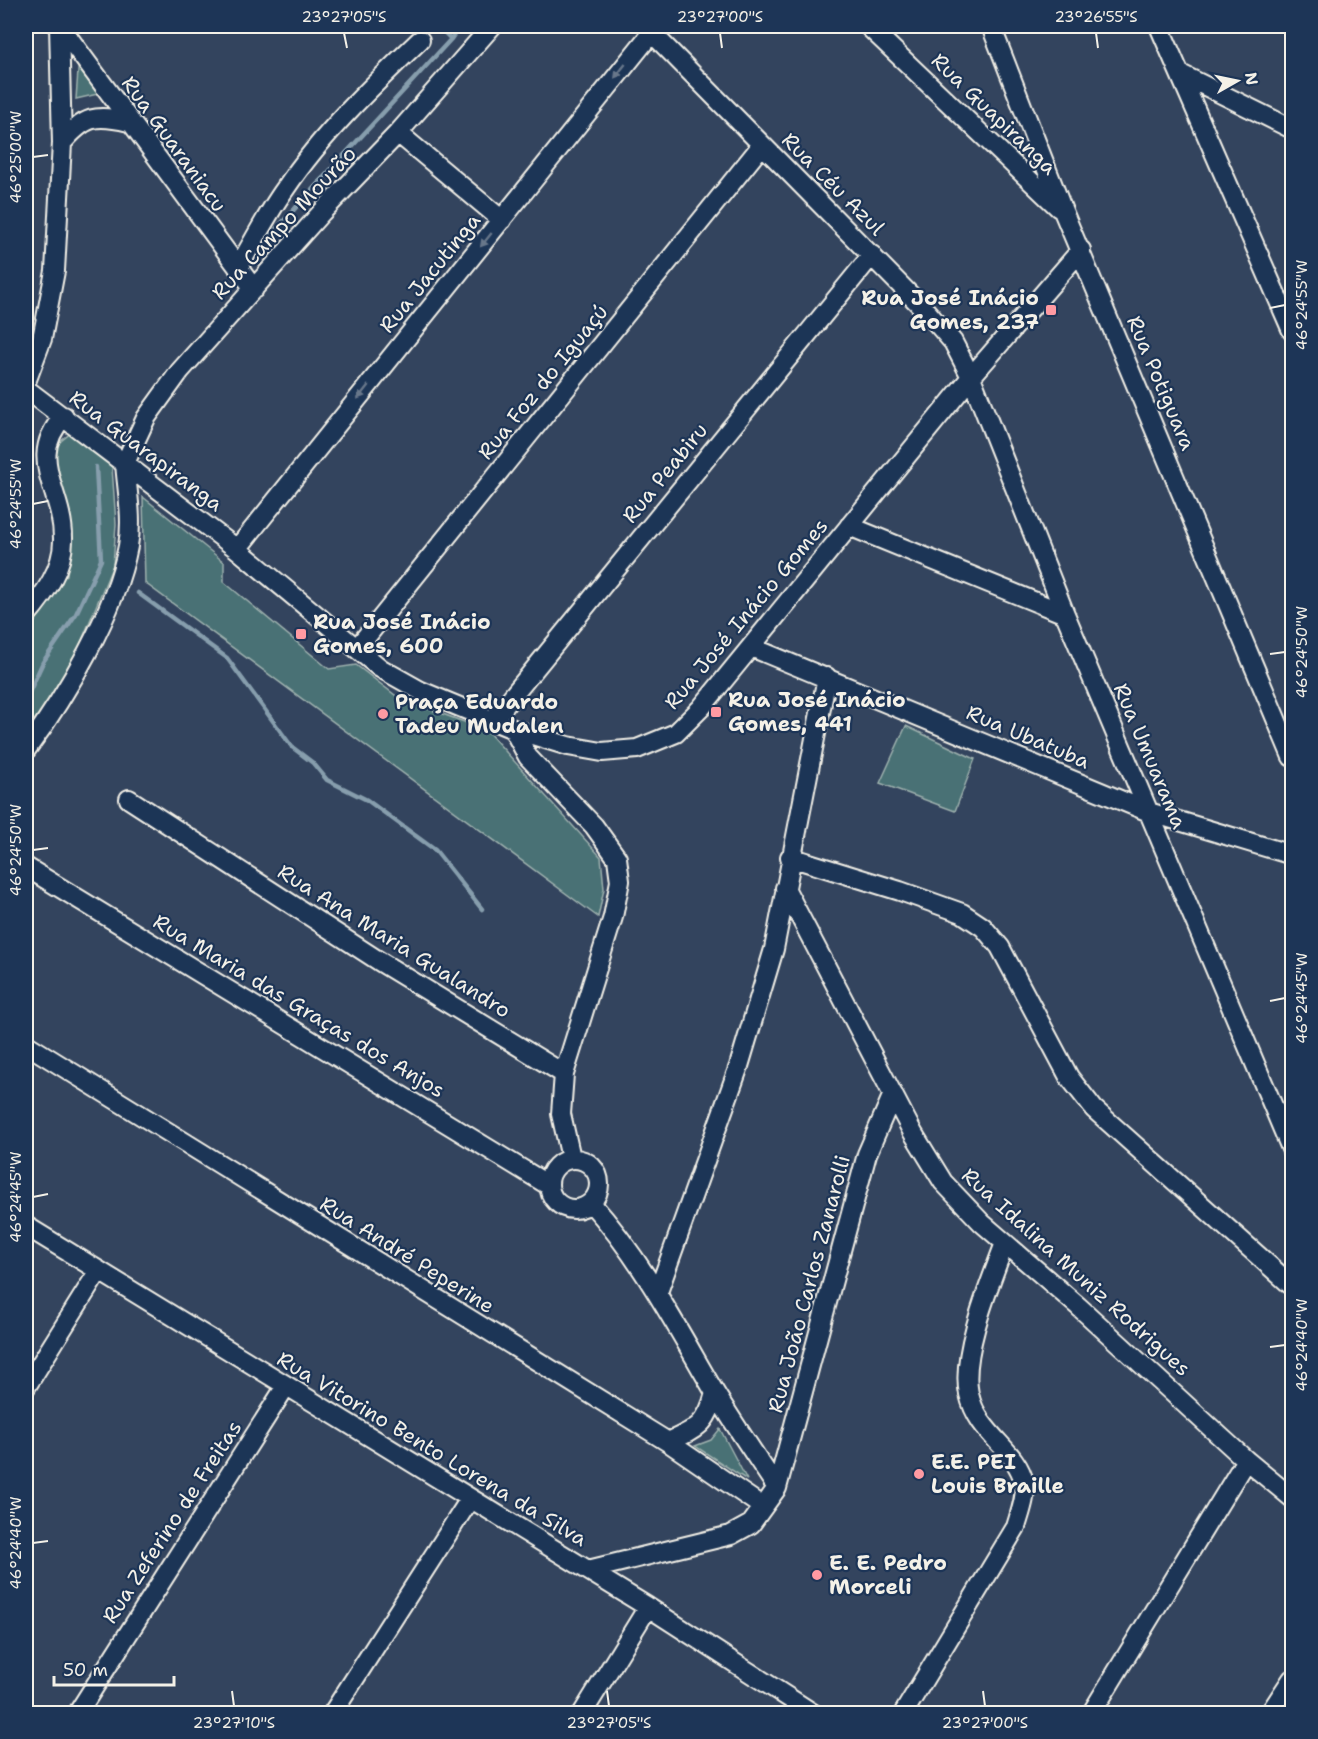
<svg xmlns="http://www.w3.org/2000/svg" width="1318" height="1739" font-family="'Shantell Sans',sans-serif">
<rect width="100%" height="100%" fill="#33445e"/>
<filter id="ink" filterUnits="userSpaceOnUse"><feTurbulence type="fractalNoise" baseFrequency=".0167" numOctaves="2"/><feDisplacementMap in="SourceGraphic" scale="12" xChannelSelector="R" yChannelSelector="G"/><feConvolveMatrix kernelMatrix="1 2 1 2 8 2 1 2 1" color-interpolation-filters="sRGB"/></filter>
<g filter="url(#ink)">
<!-- grass -->
<path fill="#497175" stroke="#9eb1ae" stroke-width="1.5" d="M 79,57 L 102,93 L 76,99 Z
M 72,432 L 95,448 L 112,467 L 116,524 L 113,565 L 73,662 L 26,736 L 26,625 L 57,582 L 67,575 L 72,532 L 51,464 L 55,446 Z
M 143,497 L 224,562 L 224,582 L 329,669 L 356,665 L 399,698 L 486,730 L 601,857 L 604,889 L 598,917 L 145,583 Z
M 906,726 L 975,759 L 955,811 L 880,783 Z
M 720,1429 L 747,1480 L 695,1446 L 711,1440 Z"/>
<g fill="none" stroke-linecap="round" stroke-linejoin="round">
<!-- stream -->
<path stroke="#879ead" stroke-width="4.5" d="M 438,26 L 451,39
M 266,240 L 451,39 L 460,26
M 138,593 L 227,658 L 292,747 L 313,763 L 327,780 L 367,800 L 435,850 L 482,909
M 26,699 L 43,662 L 76,614 L 101,560 L 96,467"/>
<!-- minor casing -->
<g stroke="#f4f1e8" stroke-width="22">
<path id="minor" d="M 60,26 L 254,289
M 868,26 L 1059,208
M 991,26 L 1063,211 L 1292,757
M 1159,26 L 1292,331
M 651,32 L 927,312 L 953,342 L 971,377 L 1065,614 L 1292,1151
M 1181,74 L 1292,129
M 398,133 L 502,220
M 62,143 C 85,116 95,114 129,122
M 238,268 C 253,242 267,214 285,189 C 322,134 372,86 420,40
M 26,382 L 42,339 L 55,271 L 62,143 L 59,26
M 26,389 L 237,549 L 380,668 L 421,691 L 513,729 L 568,746 L 602,752 L 637,749 L 676,733 L 701,708 L 971,377 L 1081,250
M 125,463 L 146,418 L 180,371 L 322,212 L 398,133 L 492,26
M 849,526 L 1065,614
M 237,549 L 657,26
M 26,616 C 44,595 64,568 63,538 C 63,489 25,459 64,416
M 358,647 L 762,145
M 751,647 L 1149,812 L 1292,855
M 493,720 L 872,255
M 513,729 L 528,757 L 594,826 L 617,858 L 620,881 L 613,917 L 564,1074 L 561,1114 L 571,1158
M 26,750 C 65,697 116,611 128,546 C 133,519 127,490 125,463
M 129,799 L 379,961 L 564,1074
M 790,857 L 900,891 L 962,913 L 983,927 L 1000,947 L 1069,1077 L 1094,1109 L 1292,1286
M 26,867 L 548,1185
M 785,888 L 913,1133 L 943,1182 L 982,1223 L 1078,1306 L 1246,1460 L 1292,1498
M 26,1044 L 668,1442 L 763,1507
M549 1184a25 25 0 1 1 50 0a25 25 0 1 1-50 0Z
M 591,1203 C 642,1260 676,1326 714,1391 C 734,1424 756,1456 777,1488
M 26,1226 L 648,1607 L 814,1714
M 658,1292 L 739,1066 L 774,949 L 827,677
M 26,1387 L 98,1272
M 668,1442 C 697,1429 707,1425 715,1393
M 588,1570 L 731,1535 L 751,1524 L 777,1488 L 867,1154 L 893,1094
M 77,1714 L 286,1386
M 332,1714 L 470,1499
M 582,1714 L 648,1607
M 903,1714 L 1016,1527 C 1020,1513 1027,1496 1024,1482 C 1016,1448 978,1435 969,1394 C 960,1354 991,1281 1005,1243
M 1091,1714 L 1246,1460
M 1269,1714 L 1292,1679"/>
</g>
<!-- minor -->
<use href="#minor" stroke="#1d3557" stroke-width="18"/>
</g>
<!-- one-way arrows -->
<defs><path id="oneway-solid" d="M-6-.8H1V-3.2L6.5 0L1 3.2V.8H-6Z" transform="scale(1.5)"/></defs>
<g fill="#68778a">
<use href="#oneway-solid" transform="translate(620 71) rotate(128)"/>
<use href="#oneway-solid" transform="translate(486 240) rotate(129)"/>
<use href="#oneway-solid" transform="translate(363 392) rotate(128)"/>
</g>
</g>
<!-- ticks -->
<path fill="none" stroke="#f4f1e8" stroke-width="2" d="M 344,33 L 347,48M 720,33 L 722,48M 1096,33 L 1098,48M 33,157 L 48,155M 1270,308 L 1285,305M 33,504 L 48,501M 1270,654 L 1285,652M 33,850 L 48,848M 1270,1001 L 1285,998M 33,1197 L 48,1194M 1270,1347 L 1285,1345M 33,1543 L 48,1541M 232,1691 L 234,1706M 607,1691 L 609,1706M 983,1691 L 985,1706"/>
<!-- markers -->
<g fill="#ff9aa2" stroke="#1d3557" stroke-width="2">
<rect x="1045" y="304" width="12" height="12" rx="3"/>
<rect x="295" y="628" width="12" height="12" rx="3"/>
<rect x="710" y="706" width="12" height="12" rx="3"/>
<circle cx="383" cy="714" r="6"/>
<circle cx="919" cy="1474" r="6"/>
<circle cx="817" cy="1575" r="6"/>
</g>
<g text-anchor="middle" stroke-width="4.5" stroke-linejoin="round" paint-order="stroke">
<!-- street labels -->
<g font-size="21" fill="#f4f1e8" stroke="#1d3557">
<text transform="translate(994 114) rotate(44)" y="7">Rua Guapiranga</text>
<text transform="translate(174 144) rotate(54)" y="7">Rua Guaraniacu</text>
<text transform="translate(833 184) rotate(45)" y="7">Rua Céu Azul</text>
<text transform="translate(284 223) rotate(-47)" y="7">Rua Campo Mourão</text>
<text transform="translate(430 273) rotate(-51)" y="7">Rua Jacutinga</text>
<text transform="translate(543 382) rotate(-51)" y="7">Rua Foz do Iguaçú</text>
<text transform="translate(1161 383) rotate(67)" y="7">Rua Potiguara</text>
<text transform="translate(146 451) rotate(37)" y="7">Rua Guarapiranga</text>
<text transform="translate(665 473) rotate(-51)" y="7">Rua Peabiru</text>
<text transform="translate(746 614) rotate(-50)" y="7">Rua José Inácio Gomes</text>
<text transform="translate(1028 737) rotate(23)" y="7">Rua Ubatuba</text>
<text transform="translate(1150 756) rotate(67)" y="7">Rua Umuarama</text>
<text transform="translate(394 941) rotate(32)" y="7">Rua Ana Maria Gualandro</text>
<text transform="translate(299 1006) rotate(31)" y="7">Rua Maria das Graças dos Anjos</text>
<text transform="translate(407 1255) rotate(32)" y="7">Rua André Peperine</text>
<text transform="translate(1076 1272) rotate(42)" y="7">Rua Idalina Muniz Rodrigues</text>
<text transform="translate(809 1284) rotate(-75)" y="7">Rua João Carlos Zanarolli</text>
<text transform="translate(432 1449) rotate(31)" y="7">Rua Vitorino Bento Lorena da Silva</text>
<text transform="translate(172 1522) rotate(-57)" y="7">Rua Zeferino de Freitas</text>
</g>
<!-- poi labels -->
<g font-size="21" font-weight="bold" fill="#f4f1e8" stroke="#1d3557" text-anchor="start">
<text x="1039" y="305" text-anchor="end">Rua José Inácio<tspan x="1039" dy="24">Gomes, 237</tspan></text>
<text x="313" y="629">Rua José Inácio<tspan x="313" dy="24">Gomes, 600</tspan></text>
<text x="728" y="707">Rua José Inácio<tspan x="728" dy="24">Gomes, 441</tspan></text>
<text x="395" y="709">Praça Eduardo<tspan x="395" dy="24">Tadeu Mudalen</tspan></text>
<text x="931" y="1469">E.E. PEI<tspan x="931" dy="24">Louis Braille</tspan></text>
<text x="829" y="1570">E. E. Pedro<tspan x="829" dy="24">Morceli</tspan></text>
</g>
</g>
<!-- margin -->
<rect width="1318" height="1739" fill="none" stroke="#1d3557" stroke-width="66"/>
<!-- north arrow -->
<g transform="translate(1237 81) rotate(81)" stroke="#1d3557" stroke-width="4.5" paint-order="stroke">
<path d="M0-4.5L10 22L0 15L-10 22Z" fill="#f4f1e8"/>
<text y="-9" font-size="16" font-weight="bold" text-anchor="middle" fill="#f4f1e8">N</text>
</g>
<!-- scale -->
<path d="M54 1676v9h120v-9" fill="none" stroke="#f4f1e8" stroke-width="3"/>
<text x="63" y="1676" font-size="18" fill="#f4f1e8" stroke="#1d3557" stroke-width="4.5" paint-order="stroke">50 m</text>
<rect x="33" y="33" width="1252" height="1673" fill="none" stroke="#f4f1e8" stroke-width="2"/>
<g font-size="15" text-anchor="middle" fill="#f4f1e8">
<text x="344" y="22">23°27'05"S</text>
<text x="720" y="22">23°27'00"S</text>
<text x="1096" y="22">23°26'55"S</text>
<text transform="translate(16 157) rotate(-90)" y="5">46°25'00"W</text>
<text transform="translate(1302 305) rotate(-90)" y="5">46°24'55"W</text>
<text transform="translate(16 504) rotate(-90)" y="5">46°24'55"W</text>
<text transform="translate(1302 652) rotate(-90)" y="5">46°24'50"W</text>
<text transform="translate(16 850) rotate(-90)" y="5">46°24'50"W</text>
<text transform="translate(1302 998) rotate(-90)" y="5">46°24'45"W</text>
<text transform="translate(16 1197) rotate(-90)" y="5">46°24'45"W</text>
<text transform="translate(1302 1345) rotate(-90)" y="5">46°24'40"W</text>
<text transform="translate(16 1543) rotate(-90)" y="5">46°24'40"W</text>
<text x="234" y="1728">23°27'10"S</text>
<text x="609" y="1728">23°27'05"S</text>
<text x="985" y="1728">23°27'00"S</text>
</g>
</svg>
